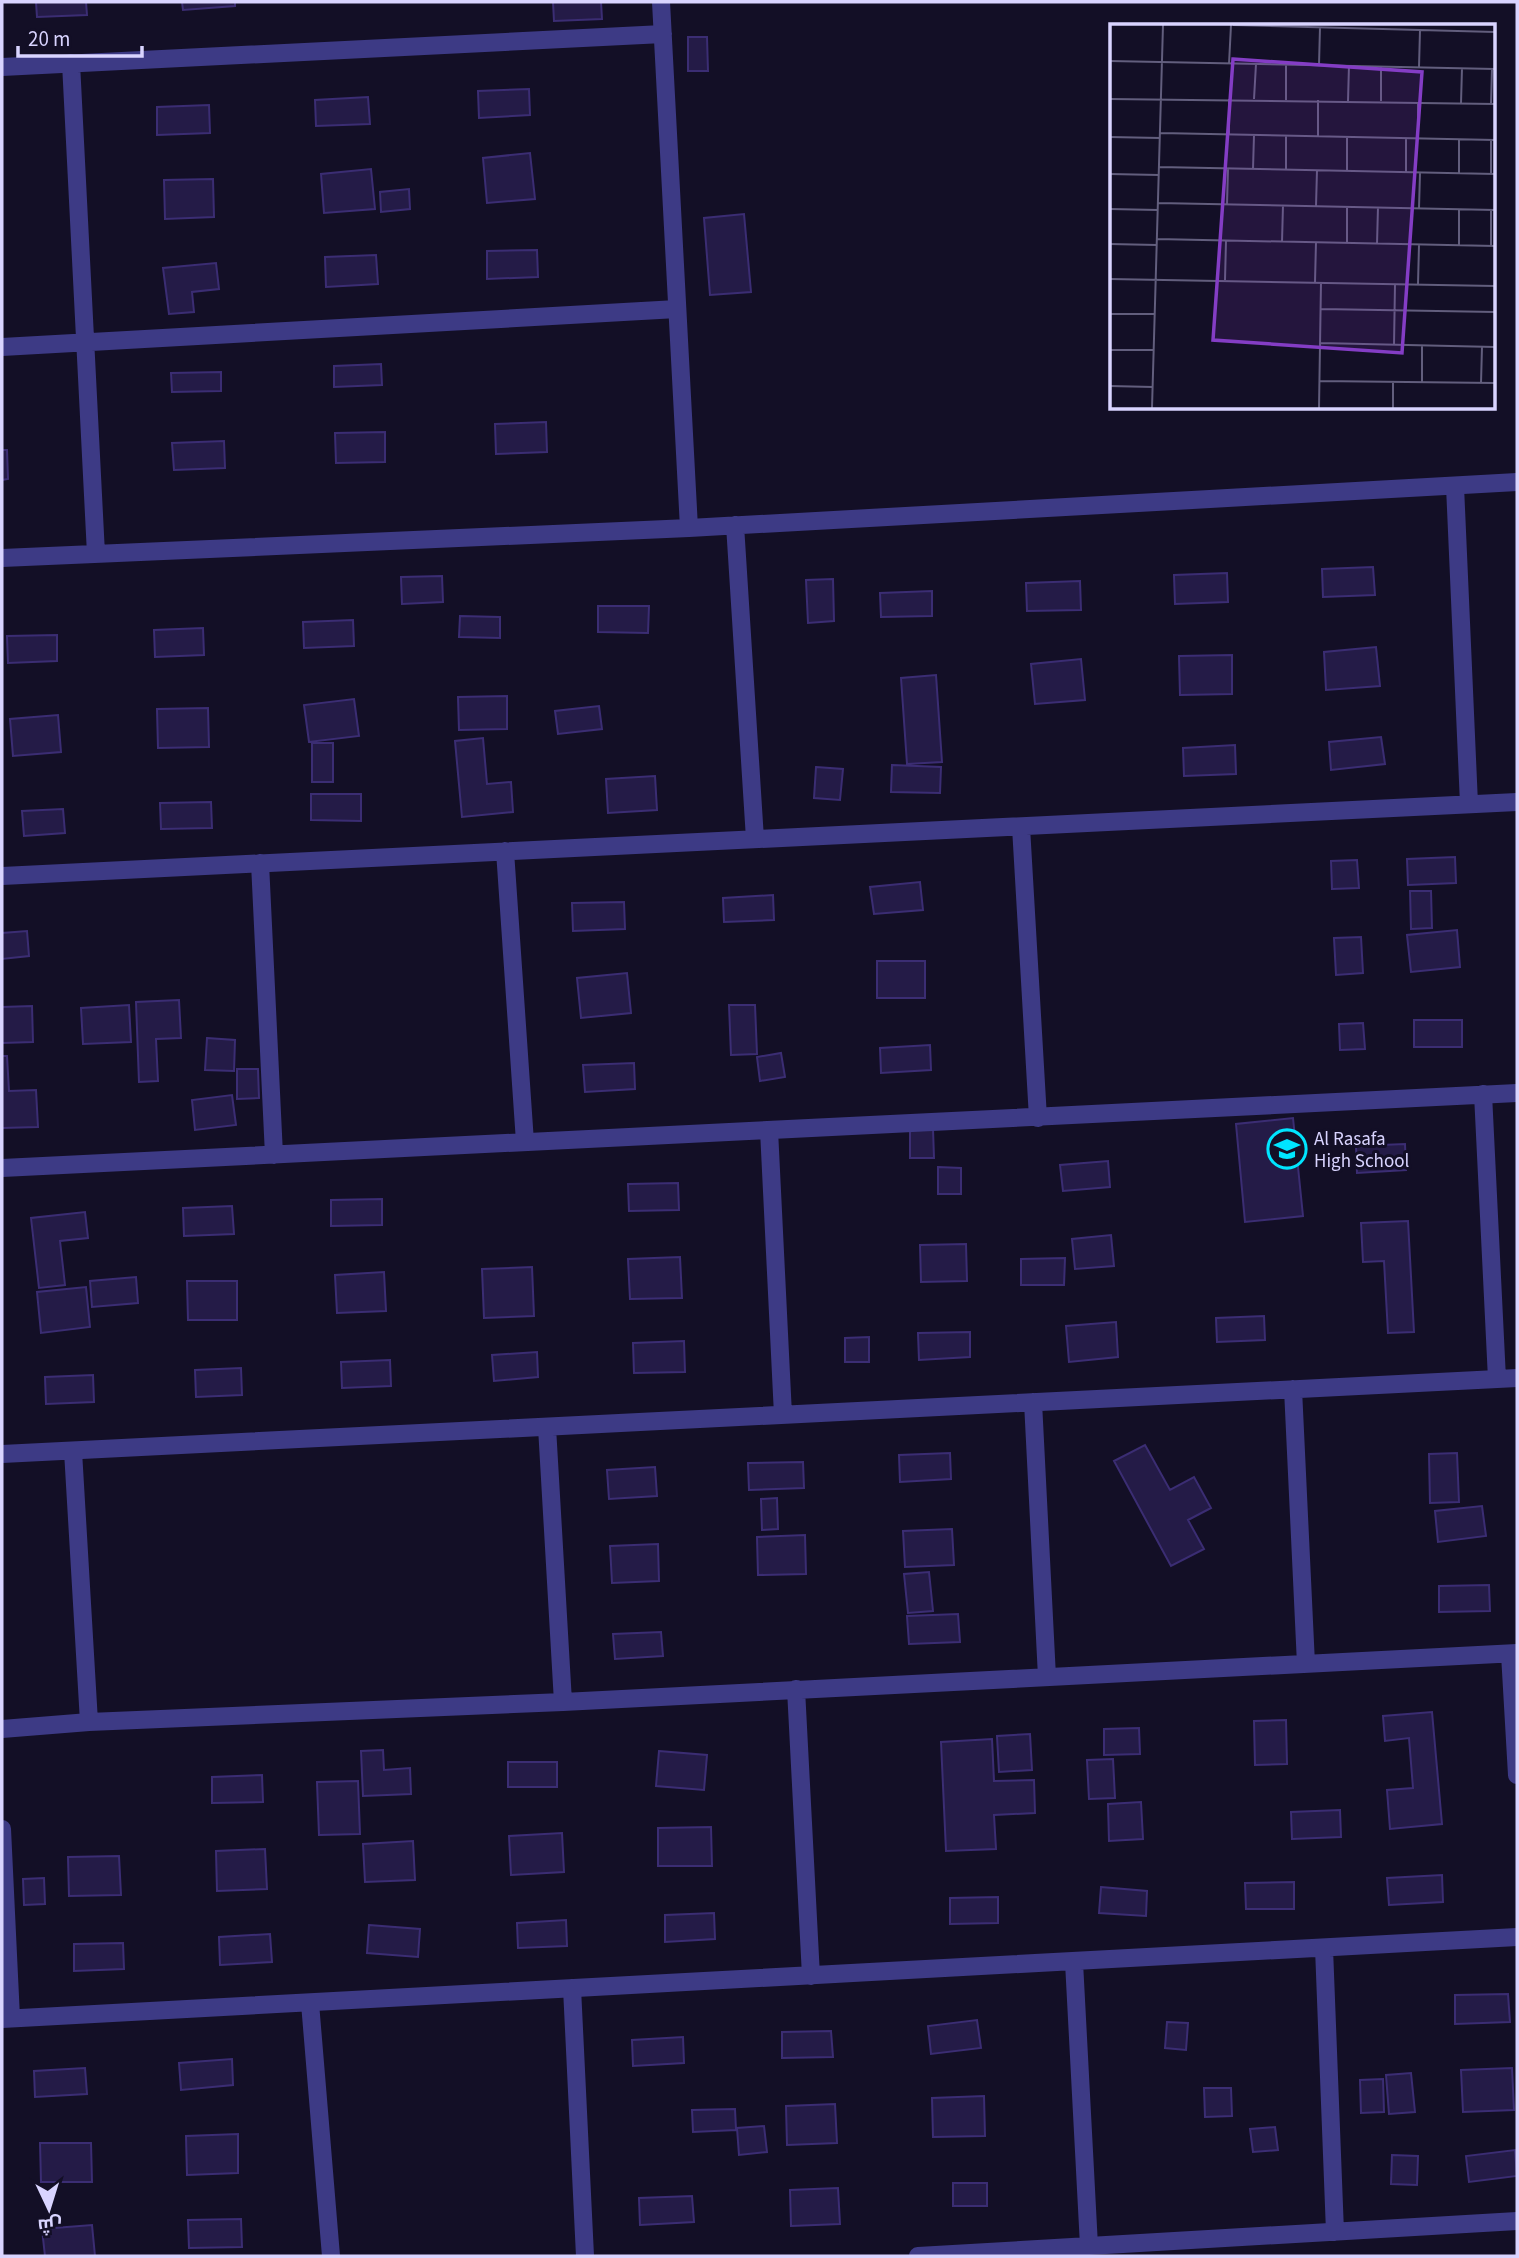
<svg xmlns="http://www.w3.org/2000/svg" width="1519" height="2258" font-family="'Source Sans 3',Cairo,sans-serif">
<rect width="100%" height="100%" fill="#130f26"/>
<!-- building -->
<path fill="#241b47" stroke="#3b2d73" stroke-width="2" d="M 36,2 L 86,2 L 87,15 L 37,17 Z
M 182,2 L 235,2 L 235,6 L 183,10 Z
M 553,2 L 601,2 L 602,19 L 554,21 Z
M 688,37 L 707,37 L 708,71 L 688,71 Z
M 529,89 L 530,115 L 479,118 L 478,91 Z
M 368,97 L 370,124 L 316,126 L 315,100 Z
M 209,105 L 210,133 L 157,135 L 157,107 Z
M 530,153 L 535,199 L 487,203 L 483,158 Z
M 371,169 L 375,209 L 324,213 L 321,174 Z
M 213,179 L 214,217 L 165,219 L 164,180 Z
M 409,189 L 410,209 L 381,212 L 380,192 Z
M 744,214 L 751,292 L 710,295 L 704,218 Z
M 537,250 L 538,277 L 487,279 L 487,251 Z
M 376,255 L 378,284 L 326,287 L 325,257 Z
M 216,263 L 219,289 L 192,292 L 194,312 L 169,314 L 163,268 Z
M 381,364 L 382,385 L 334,387 L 334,366 Z
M 221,372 L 221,391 L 172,392 L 171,373 Z
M 546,422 L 547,452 L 496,454 L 495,424 Z
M 385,432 L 385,462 L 336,463 L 335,433 Z
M 224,441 L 225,468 L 174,470 L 172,443 Z
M 2,450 L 7,450 L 8,479 L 2,480 Z
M 1373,567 L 1375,595 L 1323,597 L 1322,569 Z
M 1227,573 L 1228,602 L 1175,604 L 1174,575 Z
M 442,576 L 443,602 L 402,604 L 401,577 Z
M 833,579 L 834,621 L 808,623 L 806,580 Z
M 1080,581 L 1081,610 L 1027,611 L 1026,583 Z
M 932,591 L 932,616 L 881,617 L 880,593 Z
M 598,606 L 649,606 L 648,633 L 598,632 Z
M 460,616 L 500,617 L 500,638 L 459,637 Z
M 353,620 L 354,646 L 304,648 L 303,622 Z
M 203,628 L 204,655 L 155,657 L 154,630 Z
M 57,635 L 57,661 L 8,663 L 7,636 Z
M 1376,647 L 1380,686 L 1326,690 L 1324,652 Z
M 1232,655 L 1232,694 L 1180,695 L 1179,656 Z
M 1081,659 L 1085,700 L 1035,704 L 1031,664 Z
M 936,675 L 942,762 L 907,764 L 901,678 Z
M 507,696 L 507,729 L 459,730 L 458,697 Z
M 354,699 L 359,736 L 309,742 L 304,705 Z
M 599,706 L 602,729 L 558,734 L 555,711 Z
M 208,708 L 209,747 L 158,748 L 157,709 Z
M 58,715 L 61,752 L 13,756 L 10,719 Z
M 1381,737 L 1385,764 L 1331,770 L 1329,742 Z
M 483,738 L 487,784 L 511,782 L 513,812 L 462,817 L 455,741 Z
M 312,743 L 333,743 L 333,782 L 312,782 Z
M 1235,745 L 1236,774 L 1184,776 L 1183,748 Z
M 892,765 L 941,767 L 940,793 L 891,792 Z
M 816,767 L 843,769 L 840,800 L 814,798 Z
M 655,776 L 657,810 L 608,813 L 606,779 Z
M 311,794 L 361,794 L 361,821 L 311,820 Z
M 211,802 L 212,828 L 161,829 L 160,803 Z
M 63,809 L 65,833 L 24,836 L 22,811 Z
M 1455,857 L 1456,883 L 1408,885 L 1407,859 Z
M 1357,860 L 1359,888 L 1332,889 L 1331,861 Z
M 920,882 L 923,910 L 874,914 L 870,887 Z
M 1410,891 L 1431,891 L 1432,928 L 1411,929 Z
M 773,895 L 774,920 L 724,922 L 723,898 Z
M 624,902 L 625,929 L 573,931 L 572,903 Z
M 1457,930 L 1460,967 L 1411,972 L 1407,935 Z
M 27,931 L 29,956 L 2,959 L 2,933 Z
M 1361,937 L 1363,973 L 1336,975 L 1334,938 Z
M 877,961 L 925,961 L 925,998 L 877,998 Z
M 627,973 L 631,1013 L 581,1018 L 577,978 Z
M 179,1000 L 181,1038 L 156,1039 L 158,1081 L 139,1082 L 136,1002 Z
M 129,1005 L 131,1042 L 83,1044 L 81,1008 Z
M 729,1005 L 755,1005 L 757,1054 L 731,1055 Z
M 32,1006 L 33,1042 L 2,1043 L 2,1007 Z
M 1414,1020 L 1462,1020 L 1462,1047 L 1414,1047 Z
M 1363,1023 L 1365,1049 L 1340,1050 L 1339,1024 Z
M 207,1038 L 235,1040 L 234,1071 L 205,1070 Z
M 930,1045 L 931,1070 L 881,1073 L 880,1048 Z
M 781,1053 L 785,1077 L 760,1081 L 757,1057 Z
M 2,1056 L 7,1056 L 9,1091 L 36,1090 L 38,1127 L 2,1128 Z
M 634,1063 L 635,1089 L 585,1092 L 583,1065 Z
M 237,1069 L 258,1069 L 259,1098 L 237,1099 Z
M 232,1095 L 236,1125 L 195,1130 L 192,1100 Z
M 1293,1118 L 1303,1216 L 1245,1222 L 1236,1124 Z
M 933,1129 L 934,1158 L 910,1158 L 910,1130 Z
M 1405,1144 L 1406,1170 L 1357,1173 L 1356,1146 Z
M 1108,1161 L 1110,1187 L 1063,1191 L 1060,1165 Z
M 938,1167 L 961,1168 L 961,1194 L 938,1194 Z
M 678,1183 L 679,1210 L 629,1211 L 628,1184 Z
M 382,1199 L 382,1225 L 331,1226 L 331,1200 Z
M 232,1206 L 234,1234 L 184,1236 L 183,1208 Z
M 85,1212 L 88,1238 L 60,1241 L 65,1285 L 39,1288 L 31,1218 Z
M 1408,1221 L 1414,1332 L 1388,1333 L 1384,1261 L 1363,1262 L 1361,1223 Z
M 1111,1235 L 1114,1266 L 1075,1269 L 1072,1239 Z
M 966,1244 L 967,1281 L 921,1282 L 920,1245 Z
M 680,1257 L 682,1298 L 630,1299 L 628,1259 Z
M 1065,1258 L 1064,1285 L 1021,1285 L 1021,1259 Z
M 532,1267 L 534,1316 L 484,1318 L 482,1269 Z
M 384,1272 L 386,1311 L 337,1313 L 335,1275 Z
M 136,1277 L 138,1303 L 92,1307 L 90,1281 Z
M 187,1281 L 237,1281 L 237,1320 L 188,1320 Z
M 86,1287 L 90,1327 L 41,1333 L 37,1292 Z
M 1264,1316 L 1265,1340 L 1217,1342 L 1216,1318 Z
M 1116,1322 L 1118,1357 L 1069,1362 L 1066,1326 Z
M 970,1332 L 970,1357 L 919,1360 L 918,1333 Z
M 869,1337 L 869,1362 L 845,1362 L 845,1338 Z
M 684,1341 L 685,1372 L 634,1373 L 633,1343 Z
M 537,1352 L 538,1377 L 494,1381 L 492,1355 Z
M 390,1360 L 391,1386 L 342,1388 L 341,1362 Z
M 241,1368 L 242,1395 L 196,1397 L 195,1370 Z
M 93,1375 L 94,1402 L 46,1404 L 45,1377 Z
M 1145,1445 L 1170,1490 L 1194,1477 L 1211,1508 L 1188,1520 L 1204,1549 L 1171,1566 L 1114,1461 Z
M 950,1453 L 951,1479 L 900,1482 L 899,1455 Z
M 1457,1453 L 1459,1502 L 1430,1503 L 1429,1454 Z
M 803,1462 L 804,1488 L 749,1490 L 748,1463 Z
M 655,1467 L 657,1496 L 609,1499 L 607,1470 Z
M 777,1498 L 778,1529 L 762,1530 L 761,1499 Z
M 1482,1506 L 1486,1536 L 1438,1542 L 1435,1511 Z
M 952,1529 L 954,1565 L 905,1567 L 903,1531 Z
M 805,1535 L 806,1574 L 758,1575 L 757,1537 Z
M 658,1544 L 659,1581 L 612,1583 L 610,1546 Z
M 929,1572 L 933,1611 L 908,1613 L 904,1574 Z
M 1489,1585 L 1490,1611 L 1439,1612 L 1439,1586 Z
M 958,1614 L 960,1642 L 909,1644 L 907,1616 Z
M 661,1632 L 663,1656 L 615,1659 L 613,1634 Z
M 1432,1712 L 1442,1824 L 1390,1829 L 1387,1790 L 1413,1788 L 1409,1738 L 1385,1741 L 1383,1716 Z
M 1286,1720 L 1287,1764 L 1255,1765 L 1254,1721 Z
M 1139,1728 L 1140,1754 L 1104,1755 L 1104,1729 Z
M 1030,1734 L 1032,1770 L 999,1772 L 997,1736 Z
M 992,1739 L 994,1781 L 1034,1780 L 1035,1813 L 994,1815 L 996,1849 L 946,1851 L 941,1742 Z
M 383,1750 L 384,1770 L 410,1768 L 411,1794 L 363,1796 L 361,1751 Z
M 659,1751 L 707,1755 L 704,1790 L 656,1786 Z
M 1113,1759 L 1115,1798 L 1089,1799 L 1087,1760 Z
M 508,1762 L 557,1762 L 557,1787 L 508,1787 Z
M 262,1775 L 263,1802 L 212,1803 L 212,1777 Z
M 358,1781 L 360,1834 L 319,1835 L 317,1782 Z
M 1141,1802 L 1143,1839 L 1109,1841 L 1108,1804 Z
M 1340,1810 L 1341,1837 L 1292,1839 L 1291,1812 Z
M 711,1827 L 712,1866 L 658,1866 L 658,1828 Z
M 562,1833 L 564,1872 L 511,1875 L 509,1836 Z
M 413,1841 L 415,1880 L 365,1882 L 363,1844 Z
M 265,1849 L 267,1889 L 217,1891 L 216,1851 Z
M 119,1856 L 121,1895 L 69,1896 L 68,1857 Z
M 1442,1875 L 1443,1902 L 1389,1905 L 1387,1878 Z
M 44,1878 L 45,1904 L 24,1905 L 23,1879 Z
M 1294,1882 L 1294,1909 L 1246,1909 L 1245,1883 Z
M 1101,1887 L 1147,1891 L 1146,1916 L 1099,1913 Z
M 998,1897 L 998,1923 L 950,1924 L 950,1898 Z
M 714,1913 L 715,1939 L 665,1942 L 665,1915 Z
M 566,1920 L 567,1946 L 518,1948 L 517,1923 Z
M 369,1925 L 420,1929 L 418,1957 L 367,1953 Z
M 270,1934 L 272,1962 L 220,1965 L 219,1937 Z
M 123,1943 L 124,1969 L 74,1971 L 74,1944 Z
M 1508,1994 L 1510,2022 L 1455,2024 L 1455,1995 Z
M 977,2020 L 981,2048 L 931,2054 L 928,2026 Z
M 1167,2022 L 1188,2023 L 1186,2050 L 1165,2048 Z
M 831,2031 L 833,2057 L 782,2058 L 782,2032 Z
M 683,2037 L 684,2063 L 633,2066 L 632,2040 Z
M 232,2059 L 233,2085 L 181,2090 L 179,2063 Z
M 85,2068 L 87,2094 L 35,2097 L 34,2071 Z
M 1512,2068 L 1514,2110 L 1463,2112 L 1461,2070 Z
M 1411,2073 L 1415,2112 L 1389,2114 L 1386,2075 Z
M 1383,2079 L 1384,2112 L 1361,2113 L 1360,2080 Z
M 1204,2088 L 1231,2088 L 1232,2116 L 1205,2117 Z
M 984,2096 L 985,2136 L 933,2137 L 932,2098 Z
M 835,2104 L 837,2143 L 787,2145 L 786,2106 Z
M 735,2109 L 736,2130 L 693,2132 L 692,2110 Z
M 764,2126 L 767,2152 L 739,2155 L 737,2128 Z
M 1275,2127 L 1278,2150 L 1253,2152 L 1250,2129 Z
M 238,2134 L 238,2173 L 187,2175 L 186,2136 Z
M 40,2143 L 91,2143 L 92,2182 L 41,2182 Z
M 1515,2150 L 1517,2176 L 1469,2182 L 1466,2156 Z
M 1392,2155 L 1418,2156 L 1417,2185 L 1391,2184 Z
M 953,2183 L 987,2183 L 987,2206 L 953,2206 Z
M 838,2188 L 840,2224 L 791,2226 L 790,2190 Z
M 692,2196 L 694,2222 L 640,2225 L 639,2198 Z
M 241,2219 L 242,2247 L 189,2248 L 188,2220 Z
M 92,2225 L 95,2256 L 45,2256 L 42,2229 Z"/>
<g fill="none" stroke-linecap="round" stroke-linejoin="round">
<!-- street -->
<path stroke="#3d3a85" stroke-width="18" d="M 661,2 L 689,528
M 71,63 L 96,554
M 2,67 L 663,34
M 2,347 L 677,309
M 1455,486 L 1469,804
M 735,525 L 755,839
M 2,558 L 689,528 L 1517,482
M 1021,827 L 1038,1118
M 505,851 L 525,1142
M 260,863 L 274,1155
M 2,876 L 1517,802
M 1483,1094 L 1497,1379
M 769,1130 L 783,1415
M 2,1168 L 1517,1093
M 1293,1389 L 1306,1664
M 1033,1402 L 1047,1677
M 547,1427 L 563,1702
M 73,1451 L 89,1722
M 2,1454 L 1517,1378
M 1510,1654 L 1517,1775
M 796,1689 L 811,1976
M 2,1729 L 89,1722 L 563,1702 L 1517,1653
M 2,1829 L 11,2018
M 1324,1948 L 1335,2232
M 1074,1962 L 1089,2246
M 572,1988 L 585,2256
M 310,2003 L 331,2256
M 2,2019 L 1517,1937
M 918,2256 L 1517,2221"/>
</g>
<!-- icons -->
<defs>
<g id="school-ring" transform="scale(2.0125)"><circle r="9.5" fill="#130f26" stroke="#00e5ff" stroke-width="1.5"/><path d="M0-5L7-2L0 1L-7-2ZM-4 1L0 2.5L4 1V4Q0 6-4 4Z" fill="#00e5ff"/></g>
</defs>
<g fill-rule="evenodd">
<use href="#school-ring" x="1287" y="1149"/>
</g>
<g text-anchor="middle" stroke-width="6" stroke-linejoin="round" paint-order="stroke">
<!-- poi labels -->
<g font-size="19" fill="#d9d4ff" stroke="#130f26" text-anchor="start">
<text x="1314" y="1145">Al Rasafa<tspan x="1314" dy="22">High School</tspan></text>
</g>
</g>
<!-- overview -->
<g transform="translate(1110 24)">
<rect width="385" height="385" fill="#130f26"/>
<path fill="none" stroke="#625e7d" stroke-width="2" d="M 123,1 L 385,8M 0,37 L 385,45M 119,40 L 121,1M 209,41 L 210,3M 271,42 L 271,77M 309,43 L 310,6M 0,75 L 385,80M 144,75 L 146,40M 176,76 L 176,40M 238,77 L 239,41M 351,79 L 352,44M 381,80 L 382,45M 50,109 L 385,116M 119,110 L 119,75M 208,112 L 208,76M 0,113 L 50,114M 308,114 L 308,78M 349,115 L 349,149M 381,116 L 381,150M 49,143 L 385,150M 143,145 L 144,111M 176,146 L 176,112M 237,147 L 237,113M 296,148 L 296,114M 0,150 L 49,151M 48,179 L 385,186M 117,180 L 118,145M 206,182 L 207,146M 237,183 L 237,219M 309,184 L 310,149M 0,185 L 48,186M 47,215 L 385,222M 172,218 L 173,181M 0,220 L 47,221M 267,220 L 268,183M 349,221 L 349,185M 381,222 L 381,186M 0,255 L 385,262M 115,256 L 116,217M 205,258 L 206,218M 308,260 L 309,221M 211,285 L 385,288M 0,290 L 45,290M 210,319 L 385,323M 284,321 L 285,260M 0,326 L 44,326M 209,357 L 385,359M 312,358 L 312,321M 371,359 L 372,323M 0,362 L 43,363M 42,384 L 53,1M 209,384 L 211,258M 283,384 L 283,358"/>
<path fill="#843dc5" fill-opacity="0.15" stroke="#843dc5" stroke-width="3.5" d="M 123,35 L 312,48 L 292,329 L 103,316 Z"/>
<rect width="385" height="385" fill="none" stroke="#d9d4ff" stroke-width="3.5"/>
</g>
<!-- border -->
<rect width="1519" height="2258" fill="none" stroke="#d9d4ff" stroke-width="7"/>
<!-- north arrow -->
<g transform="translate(49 2209) rotate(176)" stroke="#130f26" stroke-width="5" paint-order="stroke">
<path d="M0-5L12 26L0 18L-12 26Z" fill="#d9d4ff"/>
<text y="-10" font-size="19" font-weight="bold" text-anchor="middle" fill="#d9d4ff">ش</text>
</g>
<!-- scale -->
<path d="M18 46v10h124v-10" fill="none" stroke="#d9d4ff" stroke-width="3.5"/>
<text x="28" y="46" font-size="21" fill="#d9d4ff" stroke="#130f26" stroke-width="5" paint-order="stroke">20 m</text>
</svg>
